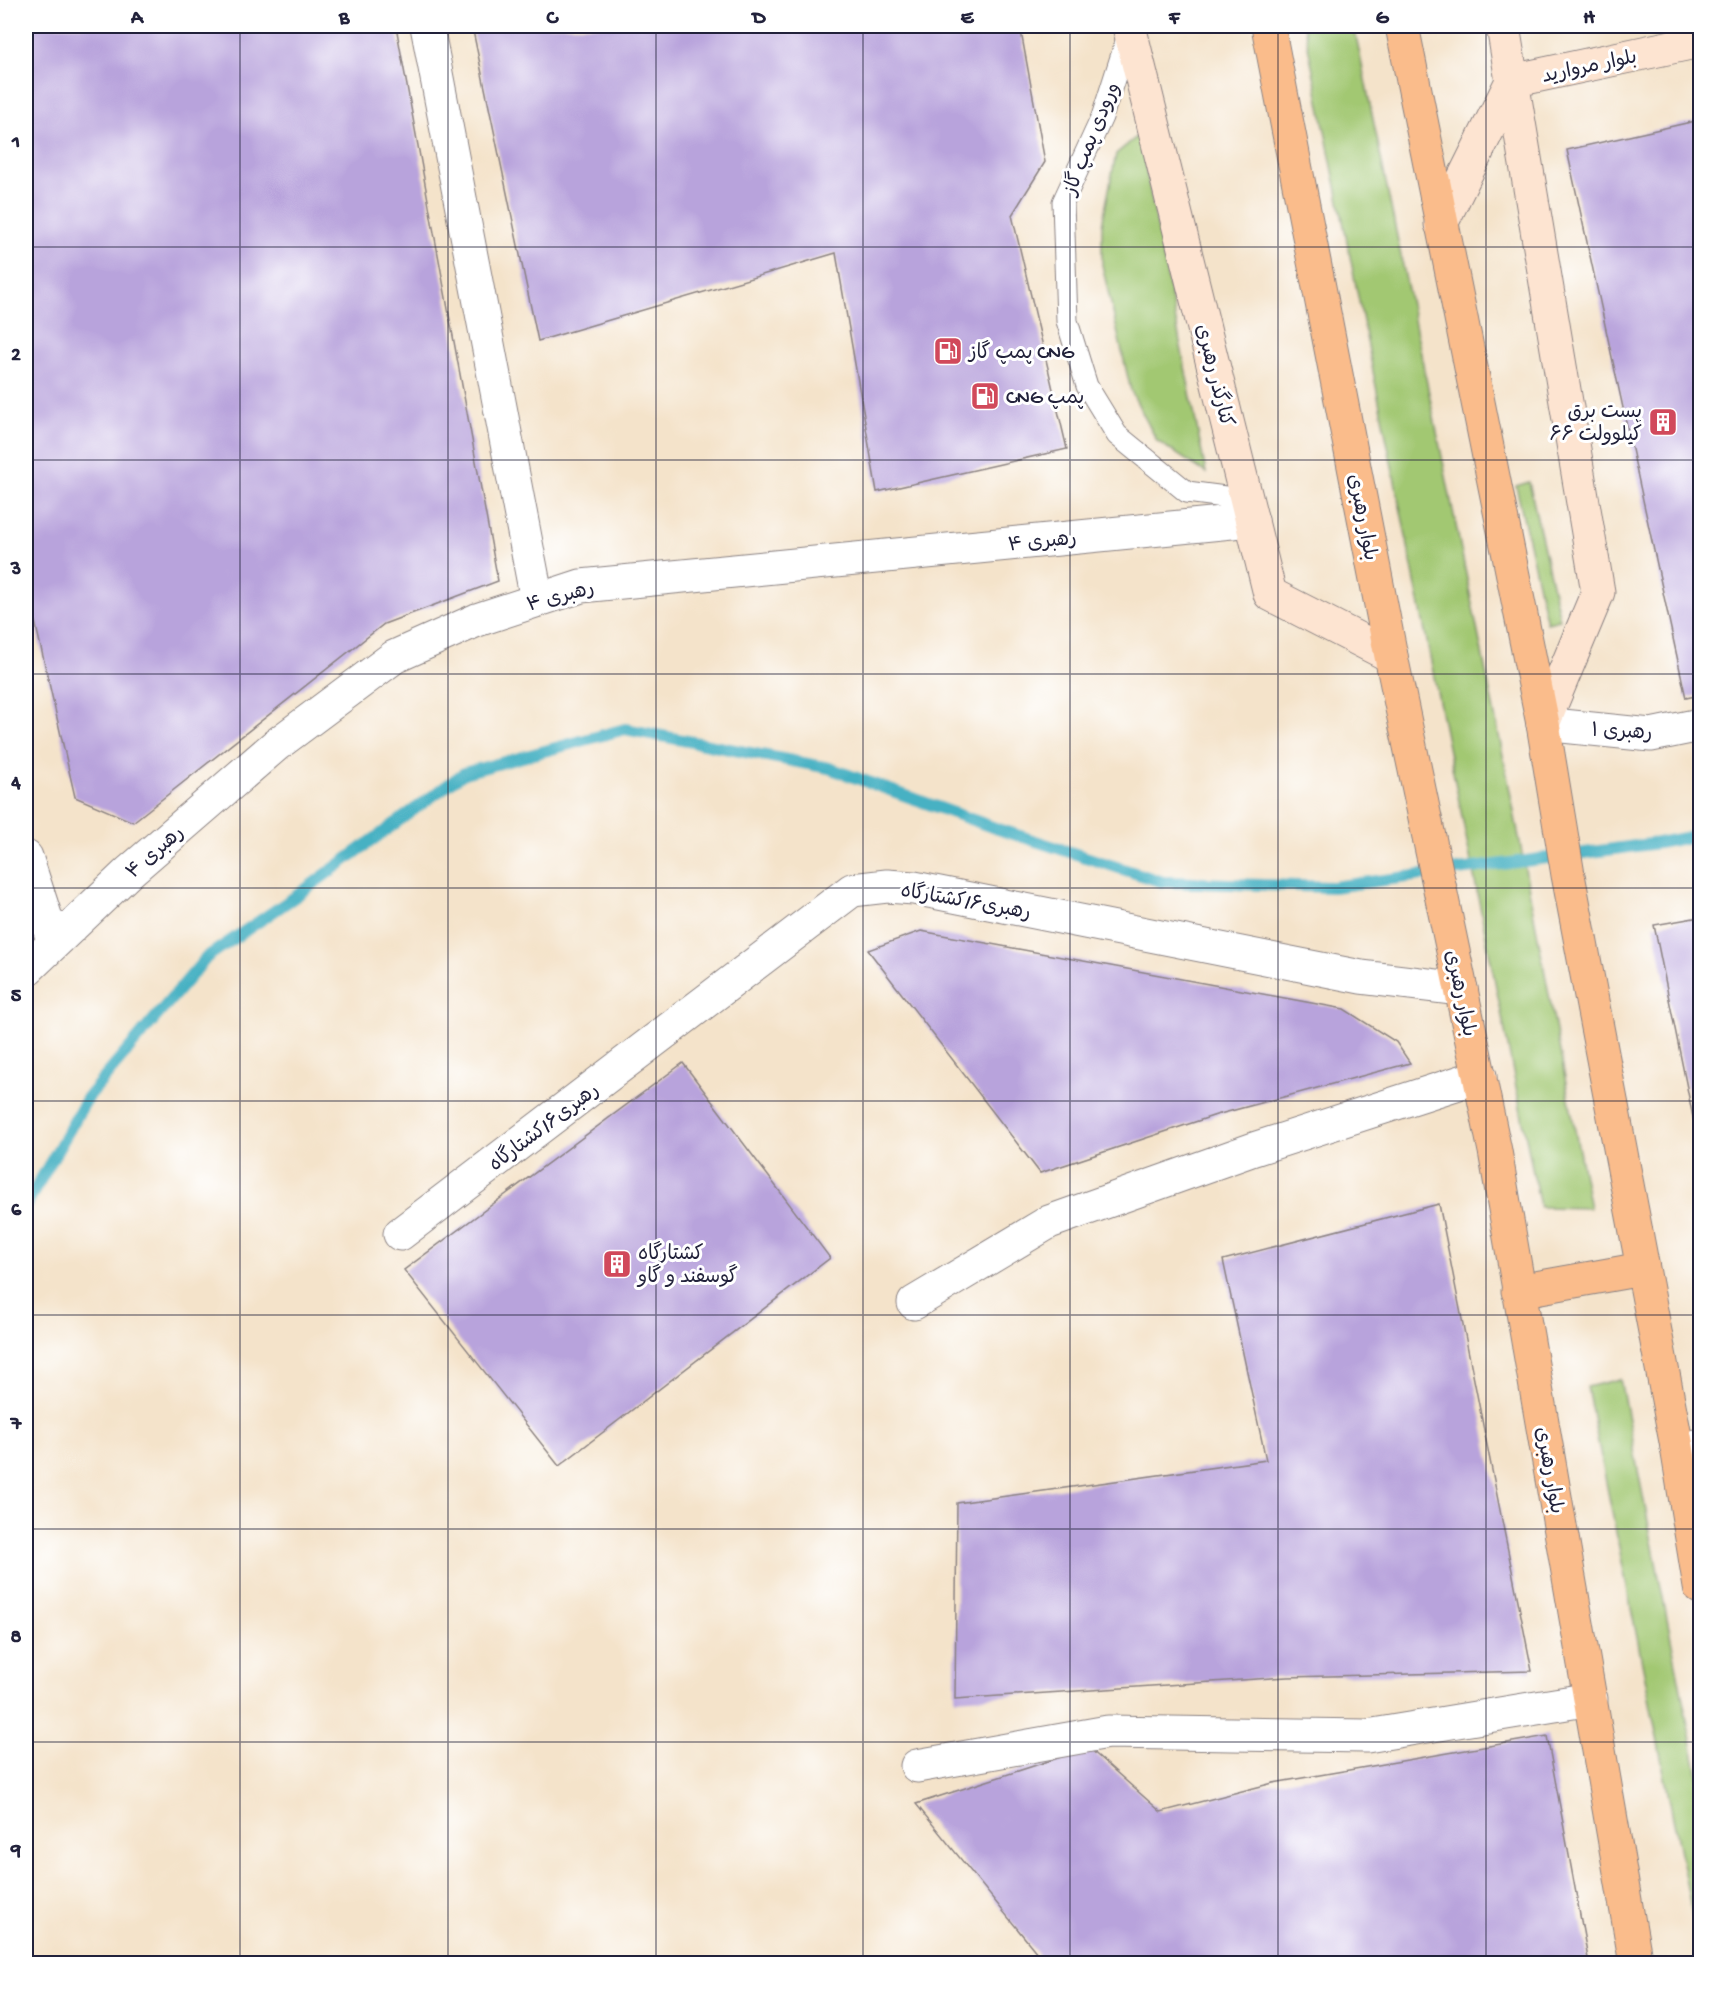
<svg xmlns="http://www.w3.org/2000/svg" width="1726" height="1989" font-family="'Gochi Hand','Playpen Sans Arabic',sans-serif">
<rect width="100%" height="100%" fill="#fff"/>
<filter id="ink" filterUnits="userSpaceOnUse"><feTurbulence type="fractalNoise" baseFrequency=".0167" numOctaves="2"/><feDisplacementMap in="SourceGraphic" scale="12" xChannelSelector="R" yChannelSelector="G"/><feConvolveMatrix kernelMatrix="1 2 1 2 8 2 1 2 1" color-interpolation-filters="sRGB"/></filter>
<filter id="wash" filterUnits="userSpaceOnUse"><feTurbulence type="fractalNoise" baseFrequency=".008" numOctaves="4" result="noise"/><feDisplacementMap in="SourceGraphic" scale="24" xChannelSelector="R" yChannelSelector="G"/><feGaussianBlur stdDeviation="1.35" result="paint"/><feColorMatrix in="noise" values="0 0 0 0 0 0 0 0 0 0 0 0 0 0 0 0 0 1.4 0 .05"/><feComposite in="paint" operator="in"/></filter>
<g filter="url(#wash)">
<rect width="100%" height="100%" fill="#f4e3ca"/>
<!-- green -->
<path fill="#a2c872" stroke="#627556" stroke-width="1.5" d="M 1304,26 L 1354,26 L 1506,770 L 1590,1208 L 1540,1207 Z
M 1139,135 L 1206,473 L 1157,441 L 1131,391 L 1102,265 L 1102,225 L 1116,154 Z
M 1529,482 L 1560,620 L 1547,623 L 1516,486 Z
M 1620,1379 L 1700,1786 L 1700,1953 L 1587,1387 Z"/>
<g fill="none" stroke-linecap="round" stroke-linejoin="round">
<!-- stream -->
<path stroke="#46b1c3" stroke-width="12" d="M 26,1205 L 88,1097 L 207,957 L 299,894 L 464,773 L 625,729 L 829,768 L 995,828 L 1163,882 L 1333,887 L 1658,843 L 1700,835"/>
</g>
<g id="blocks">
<!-- building -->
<path fill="#b8a3dc" d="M 26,26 L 396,26 L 498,581 L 384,624 L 133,822 L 75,797 L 26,582 Z
M 472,26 L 1020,26 L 1045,162 L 1012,215 L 1067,449 L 877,492 L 836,253 L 538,341 Z
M 1700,120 L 1700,695 L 1686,698 L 1567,150 Z
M 1700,917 L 1700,1147 L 1699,1147 L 1654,925 Z
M 921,931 L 1344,1009 L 1396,1042 L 1410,1063 L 1216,1115 L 1040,1173 L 868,950 Z
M 683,1063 L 830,1258 L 559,1466 L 404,1270 Z
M 1439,1204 L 1532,1671 L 1287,1677 L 955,1699 L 957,1503 L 1266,1460 L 1223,1260 Z
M 1547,1736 L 1589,1964 L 1046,1964 L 916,1804 L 1089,1748 L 1161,1812 L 1273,1783 Z"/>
</g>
</g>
<g filter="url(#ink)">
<use href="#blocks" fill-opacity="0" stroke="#8b8282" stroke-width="1.5"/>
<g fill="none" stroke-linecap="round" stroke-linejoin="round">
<!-- lane casing -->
<g stroke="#8b8282" stroke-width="23">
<path id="lane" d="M 1129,32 L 1102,117 L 1063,202 L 1067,321 L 1087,386 L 1117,435 L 1187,492 L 1248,500"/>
</g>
<!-- street casing -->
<g stroke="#8b8282" stroke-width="35">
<path id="street" d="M 427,26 L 537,600
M 1543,724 L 1651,735 L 1700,725
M 26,857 L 54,943
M 26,970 L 129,872 L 276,745 L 394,657 L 477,620 L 581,586 L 1252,520
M 400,1234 L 852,890 L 887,886 L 914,888 L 1361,977 L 1461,989
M 914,1303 L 1049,1222 L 1254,1149 L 1480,1076
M 1677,1447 L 1700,1446
M 917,1766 L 1108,1732 L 1367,1736 L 1591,1699"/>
</g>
<!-- secondary casing -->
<g stroke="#8b8282" stroke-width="35">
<path id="secondary" d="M 1129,26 L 1270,594 L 1391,656
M 1441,224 L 1512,81 L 1503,26
M 1543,724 L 1598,592 L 1512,81 L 1700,41"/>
</g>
<!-- primary casing -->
<g stroke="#8b8282" stroke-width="35">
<path id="primary" d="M 1268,26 L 1391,656 L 1495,1151 L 1636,1964
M 1402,26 L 1543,724 L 1568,875 L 1677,1447 L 1700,1587
M 1518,1291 L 1642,1269"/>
</g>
<!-- lane -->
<use href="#lane" stroke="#fff" stroke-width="21"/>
<!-- street -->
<use href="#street" stroke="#fff" stroke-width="33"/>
<!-- secondary -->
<use href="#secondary" stroke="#fde4d1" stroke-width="33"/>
<!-- primary -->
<use href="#primary" stroke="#fabc8b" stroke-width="33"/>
</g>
</g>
<!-- grid -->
<path fill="none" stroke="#22223b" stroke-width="1.5" stroke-opacity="0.55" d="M 240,26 L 240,1964M 448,26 L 448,1964M 656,26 L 656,1964M 863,26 L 863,1964M 1070,26 L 1070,1964M 1278,26 L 1278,1964M 1486,26 L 1486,1964M 26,247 L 1700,247M 26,460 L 1700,460M 26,674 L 1700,674M 26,888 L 1700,888M 26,1101 L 1700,1101M 26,1315 L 1700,1315M 26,1529 L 1700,1529M 26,1742 L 1700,1742"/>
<!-- icons -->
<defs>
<g id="fuel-square" transform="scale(1.5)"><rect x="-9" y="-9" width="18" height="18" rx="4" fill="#d1495b" stroke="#fff"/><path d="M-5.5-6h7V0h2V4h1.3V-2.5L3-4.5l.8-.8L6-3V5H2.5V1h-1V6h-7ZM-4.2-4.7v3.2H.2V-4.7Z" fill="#fff"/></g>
<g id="building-square" transform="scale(1.5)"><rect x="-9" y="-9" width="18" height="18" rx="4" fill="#d1495b" stroke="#fff"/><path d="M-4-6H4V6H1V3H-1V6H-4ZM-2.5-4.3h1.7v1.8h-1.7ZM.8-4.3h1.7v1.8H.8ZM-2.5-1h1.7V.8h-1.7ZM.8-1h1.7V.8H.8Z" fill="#fff"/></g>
</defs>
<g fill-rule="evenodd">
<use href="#fuel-square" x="948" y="351"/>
<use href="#fuel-square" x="985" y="396"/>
<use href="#building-square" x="1663" y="422"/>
<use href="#building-square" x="617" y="1264"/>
</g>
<g text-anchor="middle" stroke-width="6" stroke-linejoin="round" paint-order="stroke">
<!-- street labels -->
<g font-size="20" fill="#22223b" stroke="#fff">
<text transform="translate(1589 65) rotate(-12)" y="7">بلوار مروارید</text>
<text transform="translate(1090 138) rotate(-68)" y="7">ورودی پمپ گاز</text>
<text transform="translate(1216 375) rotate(76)" y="7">کنارگذر رهبری</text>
<text transform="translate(1364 517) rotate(79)" y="7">بلوار رهبری</text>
<text transform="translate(1042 540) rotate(-6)" y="7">رهبری ۴</text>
<text transform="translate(560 595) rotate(-15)" y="7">رهبری ۴</text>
<text transform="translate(1622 730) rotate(3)" y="7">رهبری ۱</text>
<text transform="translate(154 851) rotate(-41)" y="7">رهبری ۴</text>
<text transform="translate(966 900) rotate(10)" y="7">رهبری۶/کشتارگاه</text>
<text transform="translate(1462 993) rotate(78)" y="7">بلوار رهبری</text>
<text transform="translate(543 1126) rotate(-37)" y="7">رهبری۶/کشتارگاه</text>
<text transform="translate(1551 1470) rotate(80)" y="7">بلوار رهبری</text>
</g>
<!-- poi labels -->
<g font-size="20" fill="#22223b" stroke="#fff" text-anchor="start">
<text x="969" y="358">پمپ گاز CNG</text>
<text x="1006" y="403">CNG پمپ</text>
<text x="1642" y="417" text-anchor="end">پست برق<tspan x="1642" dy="23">۶۶ کیلوولت</tspan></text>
<text x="638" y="1259">کشتارگاه<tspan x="638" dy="23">گوسفند و گاو</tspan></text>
</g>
</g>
<!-- margin -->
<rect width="1726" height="1989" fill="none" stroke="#fff" stroke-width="66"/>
<rect x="33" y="33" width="1660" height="1923" fill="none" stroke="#22223b" stroke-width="2"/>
<g font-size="20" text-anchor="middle" font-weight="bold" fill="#22223b">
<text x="137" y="23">A</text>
<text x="344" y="23">B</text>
<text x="552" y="23">C</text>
<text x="759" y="23">D</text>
<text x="967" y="23">E</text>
<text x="1174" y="23">F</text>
<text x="1382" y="23">G</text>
<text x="1589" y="23">H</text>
<text x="16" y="147">1</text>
<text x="16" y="360">2</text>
<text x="16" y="574">3</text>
<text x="16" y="788">4</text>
<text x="16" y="1001">5</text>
<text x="16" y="1215">6</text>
<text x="16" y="1429">7</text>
<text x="16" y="1642">8</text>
<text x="16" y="1856">9</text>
</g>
</svg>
